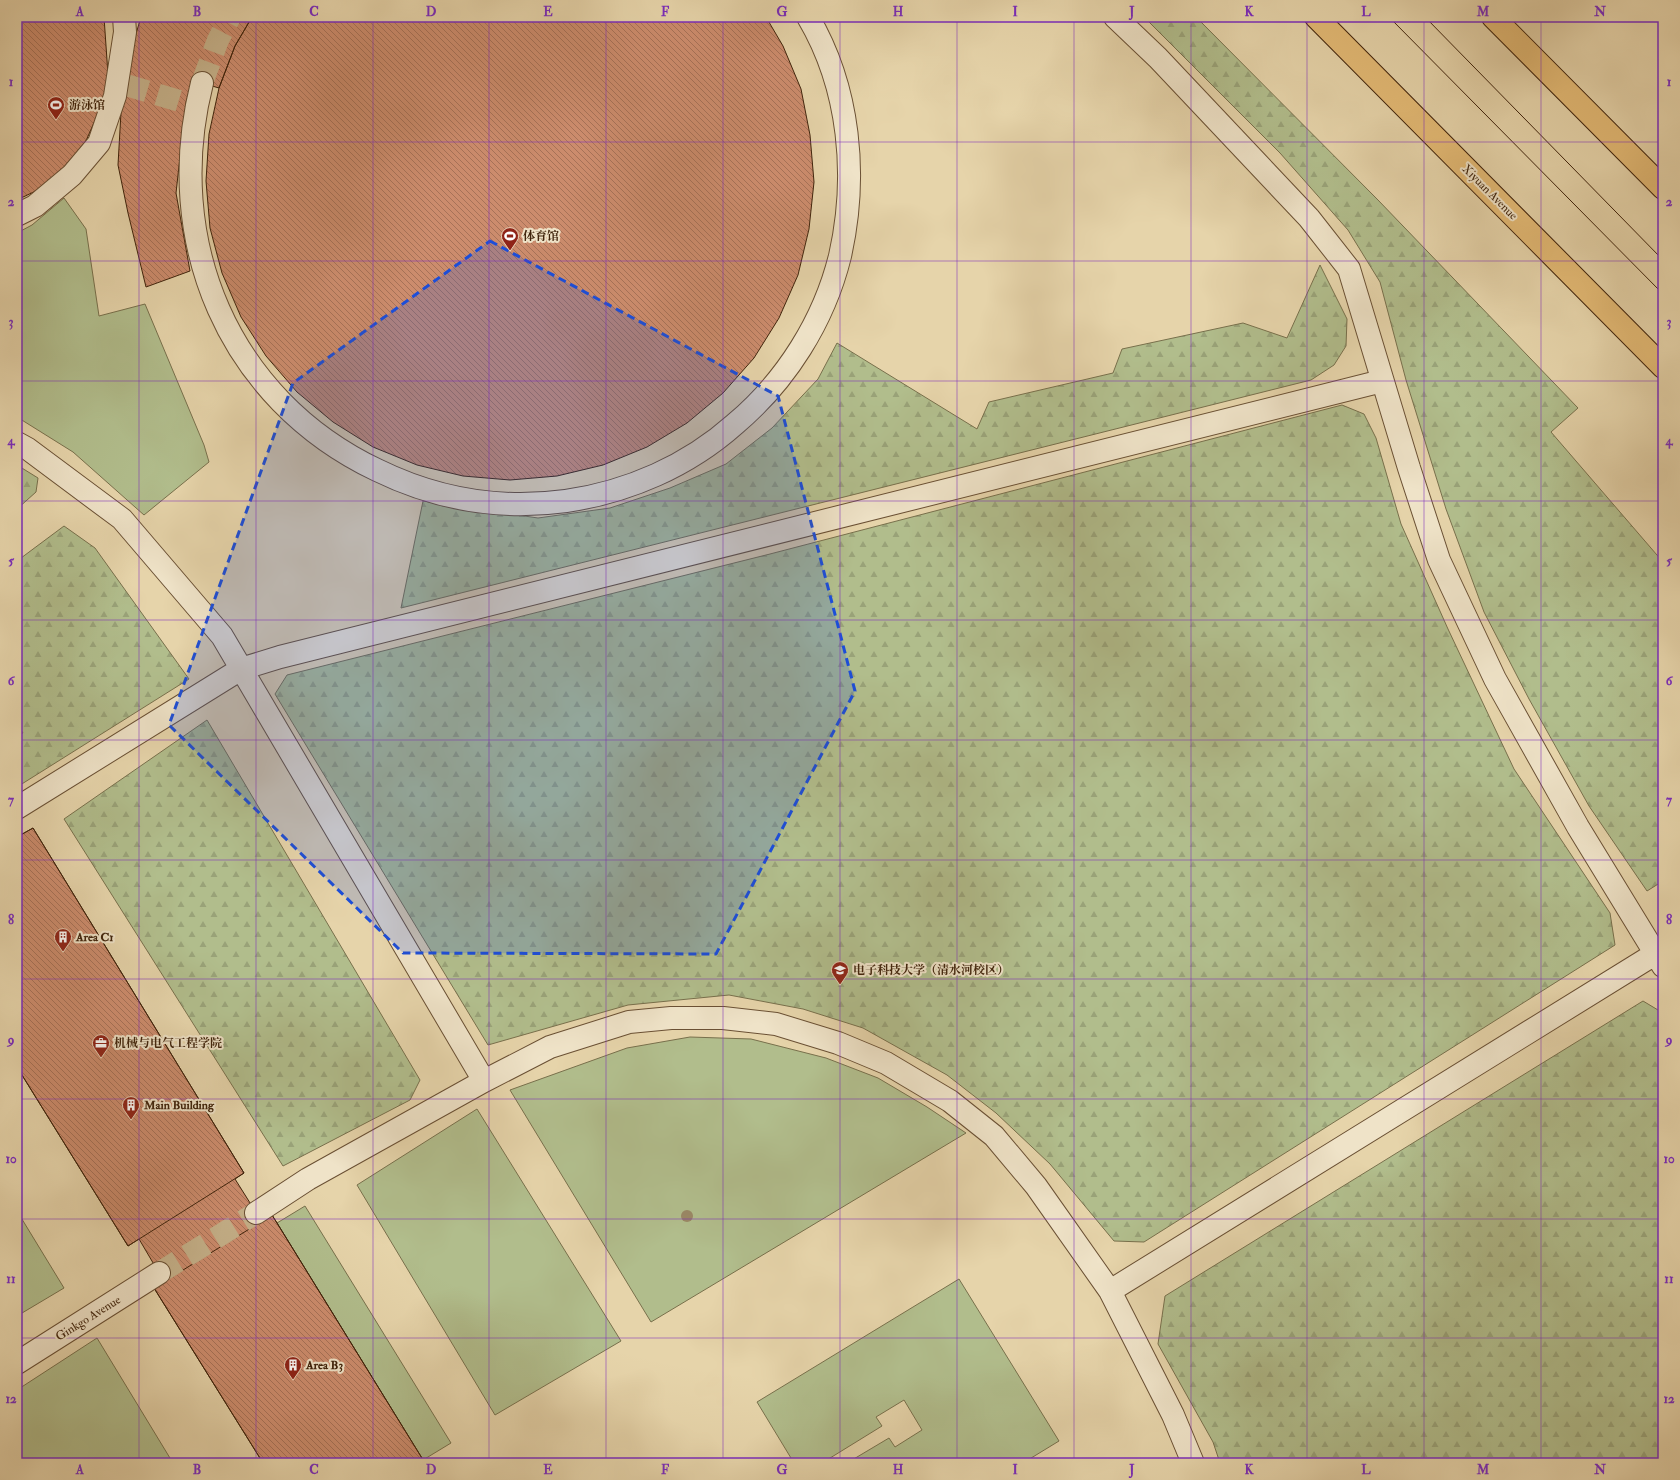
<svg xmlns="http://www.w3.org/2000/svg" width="1680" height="1480" font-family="'IM FELL Double Pica','Noto Serif SC',serif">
<defs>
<pattern id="forest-firs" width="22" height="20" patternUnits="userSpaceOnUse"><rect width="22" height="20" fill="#b1bd8c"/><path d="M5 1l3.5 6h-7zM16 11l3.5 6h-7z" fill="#99a278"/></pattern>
<pattern id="building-back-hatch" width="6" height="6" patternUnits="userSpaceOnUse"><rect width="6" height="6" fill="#cc8c6d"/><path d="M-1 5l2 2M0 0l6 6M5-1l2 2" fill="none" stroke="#a77258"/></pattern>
</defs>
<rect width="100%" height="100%" fill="#e6d4aa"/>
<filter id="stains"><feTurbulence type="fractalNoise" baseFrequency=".005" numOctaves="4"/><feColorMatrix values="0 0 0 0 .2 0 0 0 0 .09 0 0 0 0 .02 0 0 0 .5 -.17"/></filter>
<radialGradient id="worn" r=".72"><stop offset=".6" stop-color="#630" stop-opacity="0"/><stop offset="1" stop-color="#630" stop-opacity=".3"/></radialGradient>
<!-- grass -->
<path fill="#b1bd8c" stroke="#78704c" d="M 64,198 L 86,229 L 99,316 L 145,304 L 204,445 L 209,462 L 144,515 L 73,452 L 17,417 L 17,233 L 32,225 Z
M 690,1037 L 751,1039 L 826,1058 L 878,1078 L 927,1107 L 966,1133 L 651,1322 L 510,1090 L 627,1048 Z
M 477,1109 L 621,1341 L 495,1415 L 357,1185 Z
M 305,1206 L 451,1443 L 423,1460 L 277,1223 Z
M 17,1211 L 64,1288 L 17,1316 Z
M 959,1279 L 1059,1441 L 1023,1463 L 847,1463 L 889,1438 L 895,1447 L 922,1430 L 904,1400 L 876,1417 L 882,1426 L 822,1463 L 794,1463 L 757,1402 Z
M 97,1338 L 173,1463 L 17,1463 L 17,1390 Z"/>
<!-- forest -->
<path fill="url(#forest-firs)" stroke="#78704c" d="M 1144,17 L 1196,17 L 1378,200 L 1578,408 L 1551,432 L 1663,562 L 1663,881 L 1647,891 L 1589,806 L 1529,699 L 1484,612 L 1446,509 L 1406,380 L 1380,282 L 1348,230 L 1280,153 Z
M 1320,265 L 1347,319 L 1346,346 L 1334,365 L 1311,380 L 401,608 L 423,501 L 538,518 L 610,508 L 670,488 L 726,464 L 772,428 L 818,379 L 837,343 L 977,429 L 989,402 L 1113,373 L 1122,349 L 1243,323 L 1287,338 Z
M 1342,405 L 1364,414 L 1376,438 L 1401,524 L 1448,629 L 1514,769 L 1610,913 L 1615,945 L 1144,1242 L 1114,1241 L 1050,1164 L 996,1113 L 947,1075 L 863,1028 L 803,1009 L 729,995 L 628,1005 L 488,1045 L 275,694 L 287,675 L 770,554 Z
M 17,465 L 38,478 L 36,492 L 17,509 Z
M 64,526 L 95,548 L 189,679 L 17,787 L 17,736 L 23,733 L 17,724 L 17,561 Z
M 207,720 L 420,1080 L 410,1100 L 283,1166 L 64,819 Z
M 1643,1001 L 1663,1013 L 1663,1463 L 1220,1463 L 1213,1442 L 1158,1344 L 1165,1296 Z"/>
<!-- building -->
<path fill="url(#building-back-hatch)" stroke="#40240c" d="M 17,17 L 104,17 L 109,89 L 81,152 L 46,186 L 17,200 Z
M 141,17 L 252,17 L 235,46 L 219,88 L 202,83 L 193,77 L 186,103 L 176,193 L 190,271 L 146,287 L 128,213 L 118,165 L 121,112 L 130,54 Z
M 252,17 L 766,17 L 783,46 L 801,89 L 810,135 L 814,182 L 809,229 L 798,275 L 779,318 L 754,358 L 723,393 L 687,423 L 647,447 L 603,465 L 557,476 L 510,480 L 463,476 L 417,465 L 373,447 L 333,422 L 297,392 L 266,356 L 241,317 L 222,273 L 210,228 L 206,181 L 209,134 L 219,88 L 235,46 Z
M 33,828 L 244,1173 L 235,1179 L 262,1222 L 272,1215 L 277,1223 L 425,1463 L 263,1463 L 154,1288 L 159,1273 L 139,1239 L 128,1246 L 17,1067 L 17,837 Z
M 33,828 L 244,1173 L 128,1246 L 17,1067 L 17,837 Z
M 272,1215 L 277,1223 L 425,1463 L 263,1463 L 154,1288 Z"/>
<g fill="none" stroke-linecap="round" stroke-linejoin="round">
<!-- minor-tunnel -->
<path stroke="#c5b18a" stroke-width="22" stroke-dasharray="22 11" stroke-linecap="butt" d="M 202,83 L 218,40 L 230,17
M 126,85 L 186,103
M 159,1273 L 256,1213"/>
<!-- minor casing -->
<g stroke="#6a5034" stroke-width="24">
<path id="minor" d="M 1115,17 L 1158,58 L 1309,218 L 1349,269 L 1409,468 L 1439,560 L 1495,679 L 1578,827 L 1663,966
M 202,83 C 162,241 228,399 377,470 C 436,499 500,510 566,501 C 628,492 688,466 735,424 C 786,381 824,321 840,256 C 858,176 850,88 808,17
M 17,215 L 35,206 L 72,175 L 99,143 L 115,96 L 125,32 L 124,17
M 17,443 L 28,449 L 122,519 L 222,636 L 484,1081
M 17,808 L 241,669 L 280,657 L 1382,381
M 256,1213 L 308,1179 L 484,1081 L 550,1047 L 629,1022 L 671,1018 L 723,1018 L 776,1024 L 838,1043 L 886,1063 L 950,1101 L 994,1136 L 1036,1186 L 1110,1291 L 1173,1415 L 1193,1463
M 1110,1291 L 1663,949
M 17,1363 L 159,1273"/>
</g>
<!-- major casing -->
<g stroke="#40240c" stroke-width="24">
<path id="major" d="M 1316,17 L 1663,367
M 1493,17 L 1663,188"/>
</g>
<!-- minor -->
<use href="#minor" stroke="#efe3c8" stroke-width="22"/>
<!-- major -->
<use href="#major" stroke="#e3ba75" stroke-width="22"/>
<!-- tram -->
<path stroke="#40240c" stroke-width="1" d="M 1389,17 L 1663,294
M 1425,17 L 1663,260"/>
</g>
<!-- trees -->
<circle fill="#9a8865" cx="687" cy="1216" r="6"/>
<!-- marked area -->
<path fill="#1d4ed8" fill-opacity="0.2" stroke="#1d4ed8" stroke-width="3" stroke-dasharray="8 5" stroke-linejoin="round" d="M 490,241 L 778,396 L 855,691 L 716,954 L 403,953 L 169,725 L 293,383 Z"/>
<!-- grid -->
<path fill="none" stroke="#7b2cbf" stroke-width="1" stroke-opacity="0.55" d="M 139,17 L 139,1463M 256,17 L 256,1463M 373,17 L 373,1463M 489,17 L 489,1463M 606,17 L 606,1463M 723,17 L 723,1463M 840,17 L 840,1463M 957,17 L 957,1463M 1074,17 L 1074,1463M 1191,17 L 1191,1463M 1307,17 L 1307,1463M 1424,17 L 1424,1463M 1541,17 L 1541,1463M 17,142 L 1663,142M 17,261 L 1663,261M 17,381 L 1663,381M 17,501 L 1663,501M 17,620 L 1663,620M 17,740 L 1663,740M 17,860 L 1663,860M 17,979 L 1663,979M 17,1099 L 1663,1099M 17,1219 L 1663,1219M 17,1338 L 1663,1338"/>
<!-- icons -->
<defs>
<g id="stadium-pin" transform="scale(0.9)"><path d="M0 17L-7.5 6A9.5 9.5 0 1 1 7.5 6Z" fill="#8f2418" stroke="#efe3c8"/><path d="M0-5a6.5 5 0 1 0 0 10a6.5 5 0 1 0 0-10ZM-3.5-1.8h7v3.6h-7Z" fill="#fff"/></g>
<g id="building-pin" transform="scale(0.9)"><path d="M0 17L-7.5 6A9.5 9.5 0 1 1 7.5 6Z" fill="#8f2418" stroke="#efe3c8"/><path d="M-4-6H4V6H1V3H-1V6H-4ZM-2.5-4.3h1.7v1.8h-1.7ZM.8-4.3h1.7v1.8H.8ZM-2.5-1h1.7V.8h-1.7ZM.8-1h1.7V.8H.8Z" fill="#fff"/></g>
<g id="university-pin" transform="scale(0.9)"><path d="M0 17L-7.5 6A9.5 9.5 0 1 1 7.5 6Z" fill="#8f2418" stroke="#efe3c8"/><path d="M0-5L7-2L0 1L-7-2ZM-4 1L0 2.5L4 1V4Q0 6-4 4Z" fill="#fff"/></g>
<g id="office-pin" transform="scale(0.9)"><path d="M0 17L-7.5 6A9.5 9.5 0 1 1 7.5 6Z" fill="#8f2418" stroke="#efe3c8"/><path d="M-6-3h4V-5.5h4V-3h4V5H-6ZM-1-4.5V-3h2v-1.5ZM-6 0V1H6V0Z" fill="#fff"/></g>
</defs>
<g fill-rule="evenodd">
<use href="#stadium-pin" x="56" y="105"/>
<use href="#stadium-pin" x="510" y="236"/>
<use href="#building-pin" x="63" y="937"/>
<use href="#university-pin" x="840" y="970"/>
<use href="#office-pin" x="101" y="1043"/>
<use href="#building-pin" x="131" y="1105"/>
<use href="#building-pin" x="293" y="1365"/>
</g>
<g text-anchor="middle" stroke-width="4" stroke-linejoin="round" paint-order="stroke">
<!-- poi labels -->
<g font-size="12" font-weight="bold" fill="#40240c" stroke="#efe3c8" text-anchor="start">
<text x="69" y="109">游泳馆</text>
<text x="523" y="240">体育馆</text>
<text x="76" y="941">Area C1</text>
<text x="853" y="974">电子科技大学（清水河校区）</text>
<text x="114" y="1047">机械与电气工程学院</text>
<text x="144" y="1109">Main Building</text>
<text x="306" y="1369">Area B3</text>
</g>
<!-- street labels -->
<g font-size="12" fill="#40240c" stroke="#efe3c8">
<text transform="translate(1490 192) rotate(45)" y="4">Xiyuan Avenue</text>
<text transform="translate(88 1318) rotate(-32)" y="4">Ginkgo Avenue</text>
</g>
</g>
<!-- margin -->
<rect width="1680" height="1480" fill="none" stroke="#e6d4aa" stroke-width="44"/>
<rect x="22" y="22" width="1636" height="1436" fill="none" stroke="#7b2cbf" stroke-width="1.5"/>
<g font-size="13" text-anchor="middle" font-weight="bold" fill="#7b2cbf">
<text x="80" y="16">A</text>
<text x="197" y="16">B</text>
<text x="314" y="16">C</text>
<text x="431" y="16">D</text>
<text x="548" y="16">E</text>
<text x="665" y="16">F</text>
<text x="782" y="16">G</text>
<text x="898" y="16">H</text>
<text x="1015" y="16">I</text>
<text x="1132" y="16">J</text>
<text x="1249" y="16">K</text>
<text x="1366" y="16">L</text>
<text x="1483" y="16">M</text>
<text x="1600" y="16">N</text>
<text x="11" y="86">1</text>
<text x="1669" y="86">1</text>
<text x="11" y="206">2</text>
<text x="1669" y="206">2</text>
<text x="11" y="326">3</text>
<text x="1669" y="326">3</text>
<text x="11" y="445">4</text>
<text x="1669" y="445">4</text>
<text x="11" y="565">5</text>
<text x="1669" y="565">5</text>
<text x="11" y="685">6</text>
<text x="1669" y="685">6</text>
<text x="11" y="804">7</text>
<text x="1669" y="804">7</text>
<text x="11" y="924">8</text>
<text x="1669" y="924">8</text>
<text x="11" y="1044">9</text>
<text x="1669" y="1044">9</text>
<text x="11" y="1163">10</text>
<text x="1669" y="1163">10</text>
<text x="11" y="1283">11</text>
<text x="1669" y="1283">11</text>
<text x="11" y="1403">12</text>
<text x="1669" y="1403">12</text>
<text x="80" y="1474">A</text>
<text x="197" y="1474">B</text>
<text x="314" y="1474">C</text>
<text x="431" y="1474">D</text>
<text x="548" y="1474">E</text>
<text x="665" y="1474">F</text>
<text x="782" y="1474">G</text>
<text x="898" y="1474">H</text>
<text x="1015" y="1474">I</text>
<text x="1132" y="1474">J</text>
<text x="1249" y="1474">K</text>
<text x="1366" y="1474">L</text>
<text x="1483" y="1474">M</text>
<text x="1600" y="1474">N</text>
</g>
<rect width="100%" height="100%" filter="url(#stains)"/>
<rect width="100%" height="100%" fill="url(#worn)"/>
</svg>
